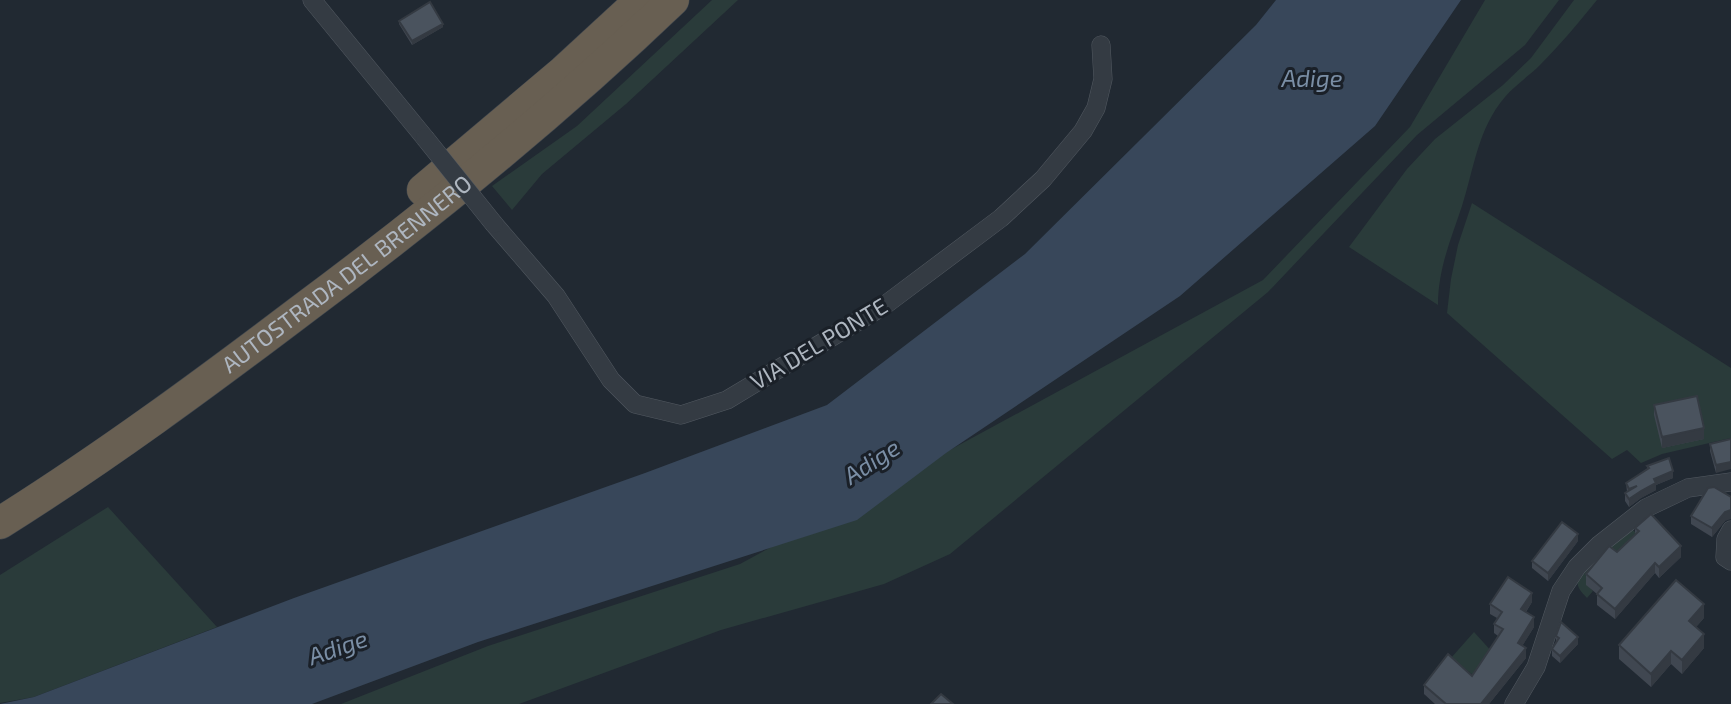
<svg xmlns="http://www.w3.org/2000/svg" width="1731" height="704" font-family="'Exo 2',sans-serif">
<rect width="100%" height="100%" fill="#212932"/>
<!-- green -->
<path fill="#2a3b3a" d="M 712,0 L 738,0 L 626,104 L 542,174 L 512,210 L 492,186 L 577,126 Z
M 1485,0 L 1559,0 L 1525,45 L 1417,135 L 1268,292 L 950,554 L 884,584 L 721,630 L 519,704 L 341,704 L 488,646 L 740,564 L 1263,280 L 1410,127 Z
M 1574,0 L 1597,0 C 1579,22 1561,44 1540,65 C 1529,76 1515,85 1505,97 C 1478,128 1474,169 1462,206 C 1451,239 1438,269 1438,305 L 1349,247 L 1407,169 L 1435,139 L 1503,85 L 1531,58 Z
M 1472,203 L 1731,368 L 1731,438 L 1662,454 L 1641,463 L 1627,450 L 1612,459 L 1447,313 L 1451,279 L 1458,245 Z
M 108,507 L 217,627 L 34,697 L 0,703 L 0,575 Z
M 1629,526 L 1639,536 L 1586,584 L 1593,591 L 1587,598 C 1579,590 1576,586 1578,575 Z
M 1474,632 L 1493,653 L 1477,678 L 1451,658 Z"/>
<!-- water -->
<path fill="#38475a" d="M 1276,0 L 1461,0 L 1375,126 L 1180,296 L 946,453 L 857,520 L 478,642 L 312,704 L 0,704 L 34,697 L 294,598 L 645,473 L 827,405 L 1025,254 L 1256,25 Z"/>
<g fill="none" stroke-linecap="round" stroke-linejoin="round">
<!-- minor casing -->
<g stroke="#525961" stroke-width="19">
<path id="minor" d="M 312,0 L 425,138
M 494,224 L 556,296 L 611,380 L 635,404 L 681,415 L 727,400 L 885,305 L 1001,218 L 1043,179 L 1083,131 L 1096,108 L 1103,79 L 1101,45
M 1731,530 L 1726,539 L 1725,557 L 1731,561
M 1514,704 L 1536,667 L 1561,591 L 1577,567 L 1599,545 L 1646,508 L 1688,488 L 1731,482"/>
</g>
<!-- motorway casing -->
<g stroke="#3f464e" stroke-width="33">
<g id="motorway">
<path d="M 423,190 L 564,71 L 641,0"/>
<path id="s1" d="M 0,523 C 105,457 204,384 303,309 C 432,213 557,111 673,0"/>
</g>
</g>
<!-- minor -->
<use href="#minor" stroke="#343b43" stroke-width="18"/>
<!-- motorway -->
<use href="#motorway" stroke="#685f52" stroke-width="32"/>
<!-- minor-bridge casing -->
<g stroke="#525961" stroke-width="19" stroke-linecap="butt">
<path id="minor-bridge" d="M 425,138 L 494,224"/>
</g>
<!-- minor-bridge -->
<use href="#minor-bridge" stroke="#343b43" stroke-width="18"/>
</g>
<!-- wall -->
<path fill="#404751" d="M 399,21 L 443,27 L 412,45 L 399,24 Z
M 1654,405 L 1704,439 L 1662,448 L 1654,415 Z
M 1731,439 L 1716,473 L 1710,451 L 1710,444 Z
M 1647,466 L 1673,478 L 1656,485 L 1656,490 L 1641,498 L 1629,507 L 1625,501 L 1625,493 L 1627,492 L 1626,483 L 1647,469 Z
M 1691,516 L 1725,521 L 1712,537 L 1691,524 Z
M 1635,528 L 1681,557 L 1659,578 L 1655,573 L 1615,619 L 1597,605 L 1597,594 L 1586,585 L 1586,574 L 1617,552 L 1635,535 Z
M 1578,541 L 1548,581 L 1532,568 L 1532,561 Z
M 1532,602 L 1526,612 L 1534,627 L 1522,646 L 1526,658 L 1489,704 L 1435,704 L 1424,694 L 1424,685 L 1472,676 L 1498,636 L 1494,633 L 1494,624 L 1497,618 L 1490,614 L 1490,604 Z
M 1704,618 L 1696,627 L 1704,648 L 1682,674 L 1671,664 L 1651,687 L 1619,659 L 1619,645 Z
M 1556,636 L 1578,644 L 1560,663 L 1552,656 L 1552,649 L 1556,643 Z"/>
<!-- shaded-wall -->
<path fill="#343a42" d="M 443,24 L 443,27 L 412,45 L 412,41 Z
M 1704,428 L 1704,439 L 1662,448 L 1662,437 Z
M 1731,462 L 1731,469 L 1716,473 L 1716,465 Z
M 1673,471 L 1673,478 L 1656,485 L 1656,490 L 1641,498 L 1629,507 L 1629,499 L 1654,479 Z
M 1731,510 L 1731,519 L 1725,521 L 1712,537 L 1712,528 L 1725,512 Z
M 1578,534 L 1578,541 L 1548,581 L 1548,573 Z
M 1681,546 L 1681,557 L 1659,578 L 1659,567 Z
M 1655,563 L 1655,573 L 1615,619 L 1615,609 Z
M 1532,593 L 1532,602 L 1521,619 L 1521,609 Z
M 1704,604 L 1704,618 L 1689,635 L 1689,621 Z
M 1534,617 L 1534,627 L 1518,653 L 1518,643 Z
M 1704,634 L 1704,648 L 1682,674 L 1682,660 Z
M 1578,637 L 1578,644 L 1560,663 L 1560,656 Z
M 1526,648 L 1526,658 L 1489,704 L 1481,704 Z
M 1671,651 L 1671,664 L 1651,687 L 1651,674 Z"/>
<!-- building -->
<path fill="#4a535e" stroke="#343a42" stroke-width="2" d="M 430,2 L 443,24 L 412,41 L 399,21 Z
M 1697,396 L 1704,428 L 1662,437 L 1654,405 Z
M 1731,439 L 1731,462 L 1716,465 L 1710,444 Z
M 1669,458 L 1673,471 L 1654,479 L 1656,483 L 1641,491 L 1629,499 L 1625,493 L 1637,486 L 1629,489 L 1626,483 L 1649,468 L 1647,466 Z
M 1714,487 L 1731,497 L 1731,510 L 1725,512 L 1712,528 L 1691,516 L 1708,488 Z
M 1651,514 L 1681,546 L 1659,567 L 1655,563 L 1615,609 L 1597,594 L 1602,588 L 1586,574 L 1609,546 L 1617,552 L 1639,531 L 1635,528 Z
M 1562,522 L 1578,534 L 1548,573 L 1532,561 Z
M 1508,577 L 1532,593 L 1521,609 L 1534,617 L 1518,643 L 1526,648 L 1481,704 L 1446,704 L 1424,685 L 1448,654 L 1472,676 L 1503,629 L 1494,624 L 1502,612 L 1490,604 Z
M 1676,580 L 1704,604 L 1689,621 L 1704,634 L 1682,660 L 1671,651 L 1651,674 L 1619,645 Z
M 1561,622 L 1578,637 L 1560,656 L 1552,649 L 1559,638 L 1556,636 Z
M 941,694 L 953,704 L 931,704 Z"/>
<g text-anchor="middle" stroke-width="6" stroke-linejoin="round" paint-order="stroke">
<!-- street labels -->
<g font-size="23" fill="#aeb6c0" stroke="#1a2028">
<text dy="8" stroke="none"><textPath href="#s1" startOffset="427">AUTOSTRADA DEL BRENNERO</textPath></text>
<text transform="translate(819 344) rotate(-31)" y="8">VIA DEL PONTE</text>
</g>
<!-- water labels -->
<g font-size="24" font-style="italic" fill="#7a8ea5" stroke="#1a2028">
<text x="1312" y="87">Adige</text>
<text transform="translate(872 462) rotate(-33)" y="8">Adige</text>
<text transform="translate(338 648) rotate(-19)" y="8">Adige</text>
</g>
</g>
</svg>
